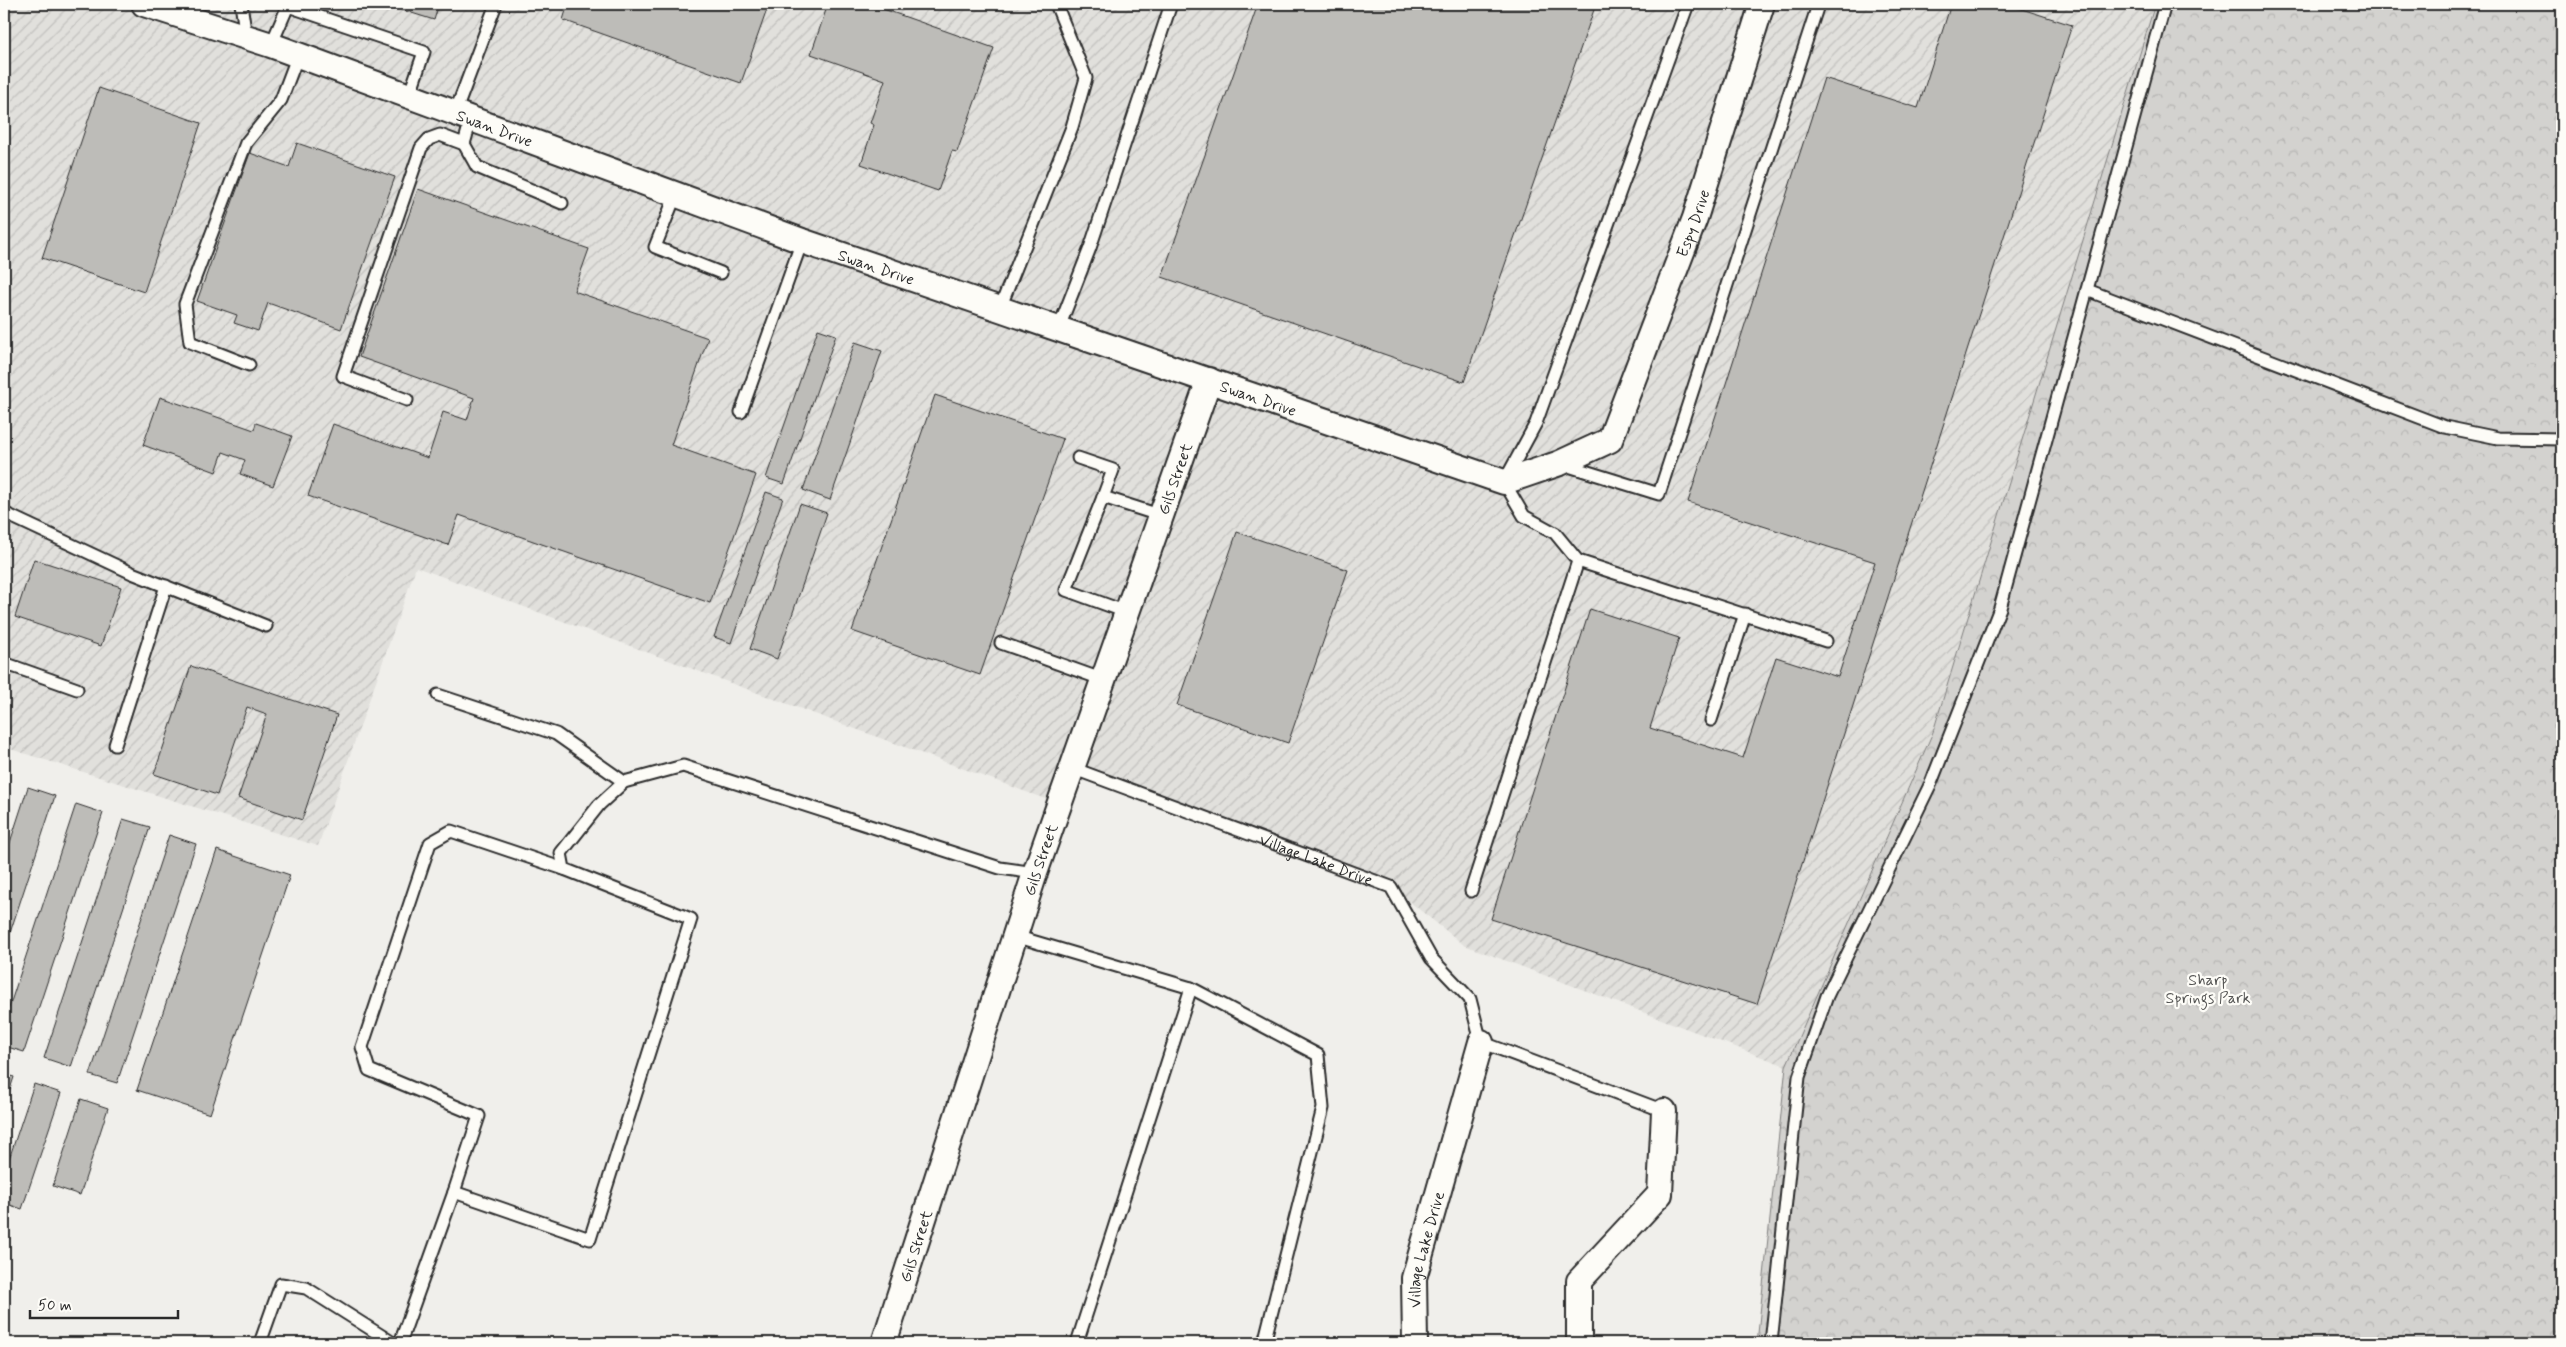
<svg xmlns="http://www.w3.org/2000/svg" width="2566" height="1347" font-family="Mynerve,sans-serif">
<defs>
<pattern id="industrial-furrows" width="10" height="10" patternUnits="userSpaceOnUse" patternTransform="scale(1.25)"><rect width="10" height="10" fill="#e1e0dc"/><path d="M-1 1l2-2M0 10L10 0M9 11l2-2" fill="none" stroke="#c1c0bd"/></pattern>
<pattern id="park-crowns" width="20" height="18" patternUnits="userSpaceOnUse" patternTransform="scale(1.25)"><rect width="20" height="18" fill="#d3d2cf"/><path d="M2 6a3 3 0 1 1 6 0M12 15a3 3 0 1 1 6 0" fill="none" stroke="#b5b4b2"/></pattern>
</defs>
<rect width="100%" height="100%" fill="#f0efeb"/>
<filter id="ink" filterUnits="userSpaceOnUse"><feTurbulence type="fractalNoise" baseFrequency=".02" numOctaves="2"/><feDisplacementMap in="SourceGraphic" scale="10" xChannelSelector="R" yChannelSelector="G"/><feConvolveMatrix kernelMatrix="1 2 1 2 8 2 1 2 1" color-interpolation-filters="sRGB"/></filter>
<g filter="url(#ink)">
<!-- industrial -->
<path fill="url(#industrial-furrows)" d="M 4,4 L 2155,4 L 1933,732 L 1786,1066 L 1464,945 L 1391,887 L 1073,768 L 1059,804 L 416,567 L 318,846 L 4,747 Z"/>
<!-- park -->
<path fill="url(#park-crowns)" stroke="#7f7e7d" d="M 2155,4 L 2562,4 L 2562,1343 L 1757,1343 L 1786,1066 L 1933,732 Z"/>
<!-- building -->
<path fill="#bdbcb8" stroke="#2b2b2b" d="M 383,4 L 439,4 L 434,20 Z
M 568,4 L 769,4 L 741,83 L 563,20 Z
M 828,4 L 869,4 L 994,48 L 957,152 L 952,151 L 938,191 L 861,164 L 874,125 L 870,123 L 885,80 L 811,54 Z
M 1258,4 L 1596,4 L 1464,382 L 1162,277 Z
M 1951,4 L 2006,4 L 2072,25 L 1757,1004 L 1491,919 L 1590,609 L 1679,638 L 1650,728 L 1743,758 L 1776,657 L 1838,677 L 1875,562 L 1688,502 L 1824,78 L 1918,108 Z
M 99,88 L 201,123 L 144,292 L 42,258 Z
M 297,143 L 395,177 L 341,329 L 268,303 L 258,331 L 234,323 L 237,315 L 197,301 L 250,153 L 289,167 Z
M 418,189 L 589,249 L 574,291 L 708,338 L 671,445 L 756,475 L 710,603 L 459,515 L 448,545 L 308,496 L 333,424 L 428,458 L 443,412 L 467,420 L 474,398 L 359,357 Z
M 818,329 L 836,335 L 784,484 L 766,478 Z
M 855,342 L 882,351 L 830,500 L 803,490 Z
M 935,395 L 1063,439 L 980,675 L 852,631 Z
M 160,397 L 254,430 L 256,423 L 292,436 L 273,486 L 240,474 L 245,460 L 223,452 L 216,472 L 143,445 Z
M 766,492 L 783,498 L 731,643 L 714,637 Z
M 800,504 L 827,513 L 777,659 L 750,649 Z
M 1237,532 L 1348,570 L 1288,743 L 1177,705 Z
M 34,559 L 121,587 L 101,646 L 15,617 Z
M 191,666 L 337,715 L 302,820 L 238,798 L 267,714 L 247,707 L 217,795 L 154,774 Z
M 28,787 L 55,796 L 4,951 L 4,861 Z
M 76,804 L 103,813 L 24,1052 L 4,1046 L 4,1023 Z
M 123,819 L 150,827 L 71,1067 L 44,1058 Z
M 169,835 L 196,844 L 117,1083 L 90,1075 Z
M 217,850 L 290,875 L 210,1114 L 137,1090 Z
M 4,1073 L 14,1077 L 4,1108 Z
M 34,1084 L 61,1093 L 22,1209 L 4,1203 L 4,1174 Z
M 81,1099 L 108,1108 L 80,1195 L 53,1186 Z"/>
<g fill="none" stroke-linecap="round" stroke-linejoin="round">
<!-- service casing -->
<g stroke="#2b2b2b" stroke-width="15">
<g id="service">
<path d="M 241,4 L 246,37"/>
<path d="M 1688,4 L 1536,423 L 1504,482 L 1524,516 L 1555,533 L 1578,561 L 1826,641"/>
<path d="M 271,45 L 288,6 L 424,52 L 409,96"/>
<path d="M 455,113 L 496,4"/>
<path d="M 471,119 L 464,144 L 477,167 L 562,203"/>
<path d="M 676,194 L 655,247 L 721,273"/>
<path d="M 2087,290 L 2445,427 L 2498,438 L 2562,439"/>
<path d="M 1000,308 L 1072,127 L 1086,78 L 1056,4"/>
<path d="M 1058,330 L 1090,248 L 1171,4"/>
<path d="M 249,365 L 190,342 L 185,304 L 246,143 L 281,100 L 298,55"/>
<path d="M 407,400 L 343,376 L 421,148 L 429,139 L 440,135 L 464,144"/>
<path d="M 741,412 L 802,241"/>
<path d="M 1078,458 L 1113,470 L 1103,497"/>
<path d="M 1562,464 L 1659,494 L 1818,5 L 1812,4"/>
<path d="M 4,513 L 132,573 L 266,626"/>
<path d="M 1129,613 L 1066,590 L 1103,497 L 1162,516"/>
<path d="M 1001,643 L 1104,680"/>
<path d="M 4,663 L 77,689"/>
<path d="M 438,695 L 556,734 L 624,782"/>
<path d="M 1711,720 L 1745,614"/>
<path d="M 115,745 L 166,586"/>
<path id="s1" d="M 1072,768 L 1391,887 L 1431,958 L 1470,999 L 1481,1042 L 1664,1111"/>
<path d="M 1471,891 L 1578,561"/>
<path d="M 1015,936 L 1191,988 L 1318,1055 L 1323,1108 L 1264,1343"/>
<path d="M 454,1192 L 479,1116 L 369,1070 L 362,1047 L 430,843 L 451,831 L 564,869"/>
<path d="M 260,1343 L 281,1284 L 306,1288 L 393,1343"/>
<path d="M 400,1343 L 454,1192 L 590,1239 L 691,919 L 564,869 L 561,853 L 599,805 L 624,782 L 683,766 L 1000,868 L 1035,873"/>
<path d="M 1077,1343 L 1191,988"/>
<path d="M 1771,1343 L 1799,1077 L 1827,996 L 1931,783 L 2000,608 L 2165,4"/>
</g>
</g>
<!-- minor casing -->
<g stroke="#2b2b2b" stroke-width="28">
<g id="minor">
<path id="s2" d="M 144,4 L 271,45 L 802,241 L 1504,482 L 1560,463 L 1610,440 L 1695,218 L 1762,4"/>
<path id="s3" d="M 884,1343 L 1035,873 L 1209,380"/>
<path id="s4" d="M 1415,1343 L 1414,1278 L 1481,1042"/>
<path d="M 1579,1343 L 1579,1281 L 1660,1194 L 1664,1111"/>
</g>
</g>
<!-- service -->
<use href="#service" stroke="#fdfcf7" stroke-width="11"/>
<!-- minor -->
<use href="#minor" stroke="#fdfcf7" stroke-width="24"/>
</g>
</g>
<g text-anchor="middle" stroke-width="4.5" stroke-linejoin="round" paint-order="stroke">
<!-- street labels -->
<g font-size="16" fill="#2b2b2b" stroke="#fdfcf7">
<text dy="6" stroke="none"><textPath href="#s2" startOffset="372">Swan Drive</textPath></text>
<text dy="6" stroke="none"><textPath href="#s2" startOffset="1788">Espy Drive</textPath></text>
<text dy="6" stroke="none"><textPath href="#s2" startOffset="778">Swan Drive</textPath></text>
<text dy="6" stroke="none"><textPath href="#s2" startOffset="1182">Swan Drive</textPath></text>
<text dy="6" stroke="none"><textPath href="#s3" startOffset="912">Gils Street</textPath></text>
<text dy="6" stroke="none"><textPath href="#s1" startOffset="261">Village Lake Drive</textPath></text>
<text dy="6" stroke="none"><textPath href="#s3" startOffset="508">Gils Street</textPath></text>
<text dy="6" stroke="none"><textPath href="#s3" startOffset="102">Gils Street</textPath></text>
<text dy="6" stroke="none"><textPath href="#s4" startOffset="95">Village Lake Drive</textPath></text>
</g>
<!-- park labels -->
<g font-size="16" fill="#555554" stroke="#fdfcf7">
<text x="2208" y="985">Sharp<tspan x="2208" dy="18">Springs Park</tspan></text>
</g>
</g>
<!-- margin -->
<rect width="2566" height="1347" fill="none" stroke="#fdfcf7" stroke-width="20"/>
<rect x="10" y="10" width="2546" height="1327" fill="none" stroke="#2b2b2b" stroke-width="2" filter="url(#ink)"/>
<!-- scale -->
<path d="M30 1310v8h148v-8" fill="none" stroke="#2b2b2b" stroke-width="2.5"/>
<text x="38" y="1310" font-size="15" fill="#2b2b2b" stroke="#fdfcf7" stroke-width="4" paint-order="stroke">50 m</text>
</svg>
